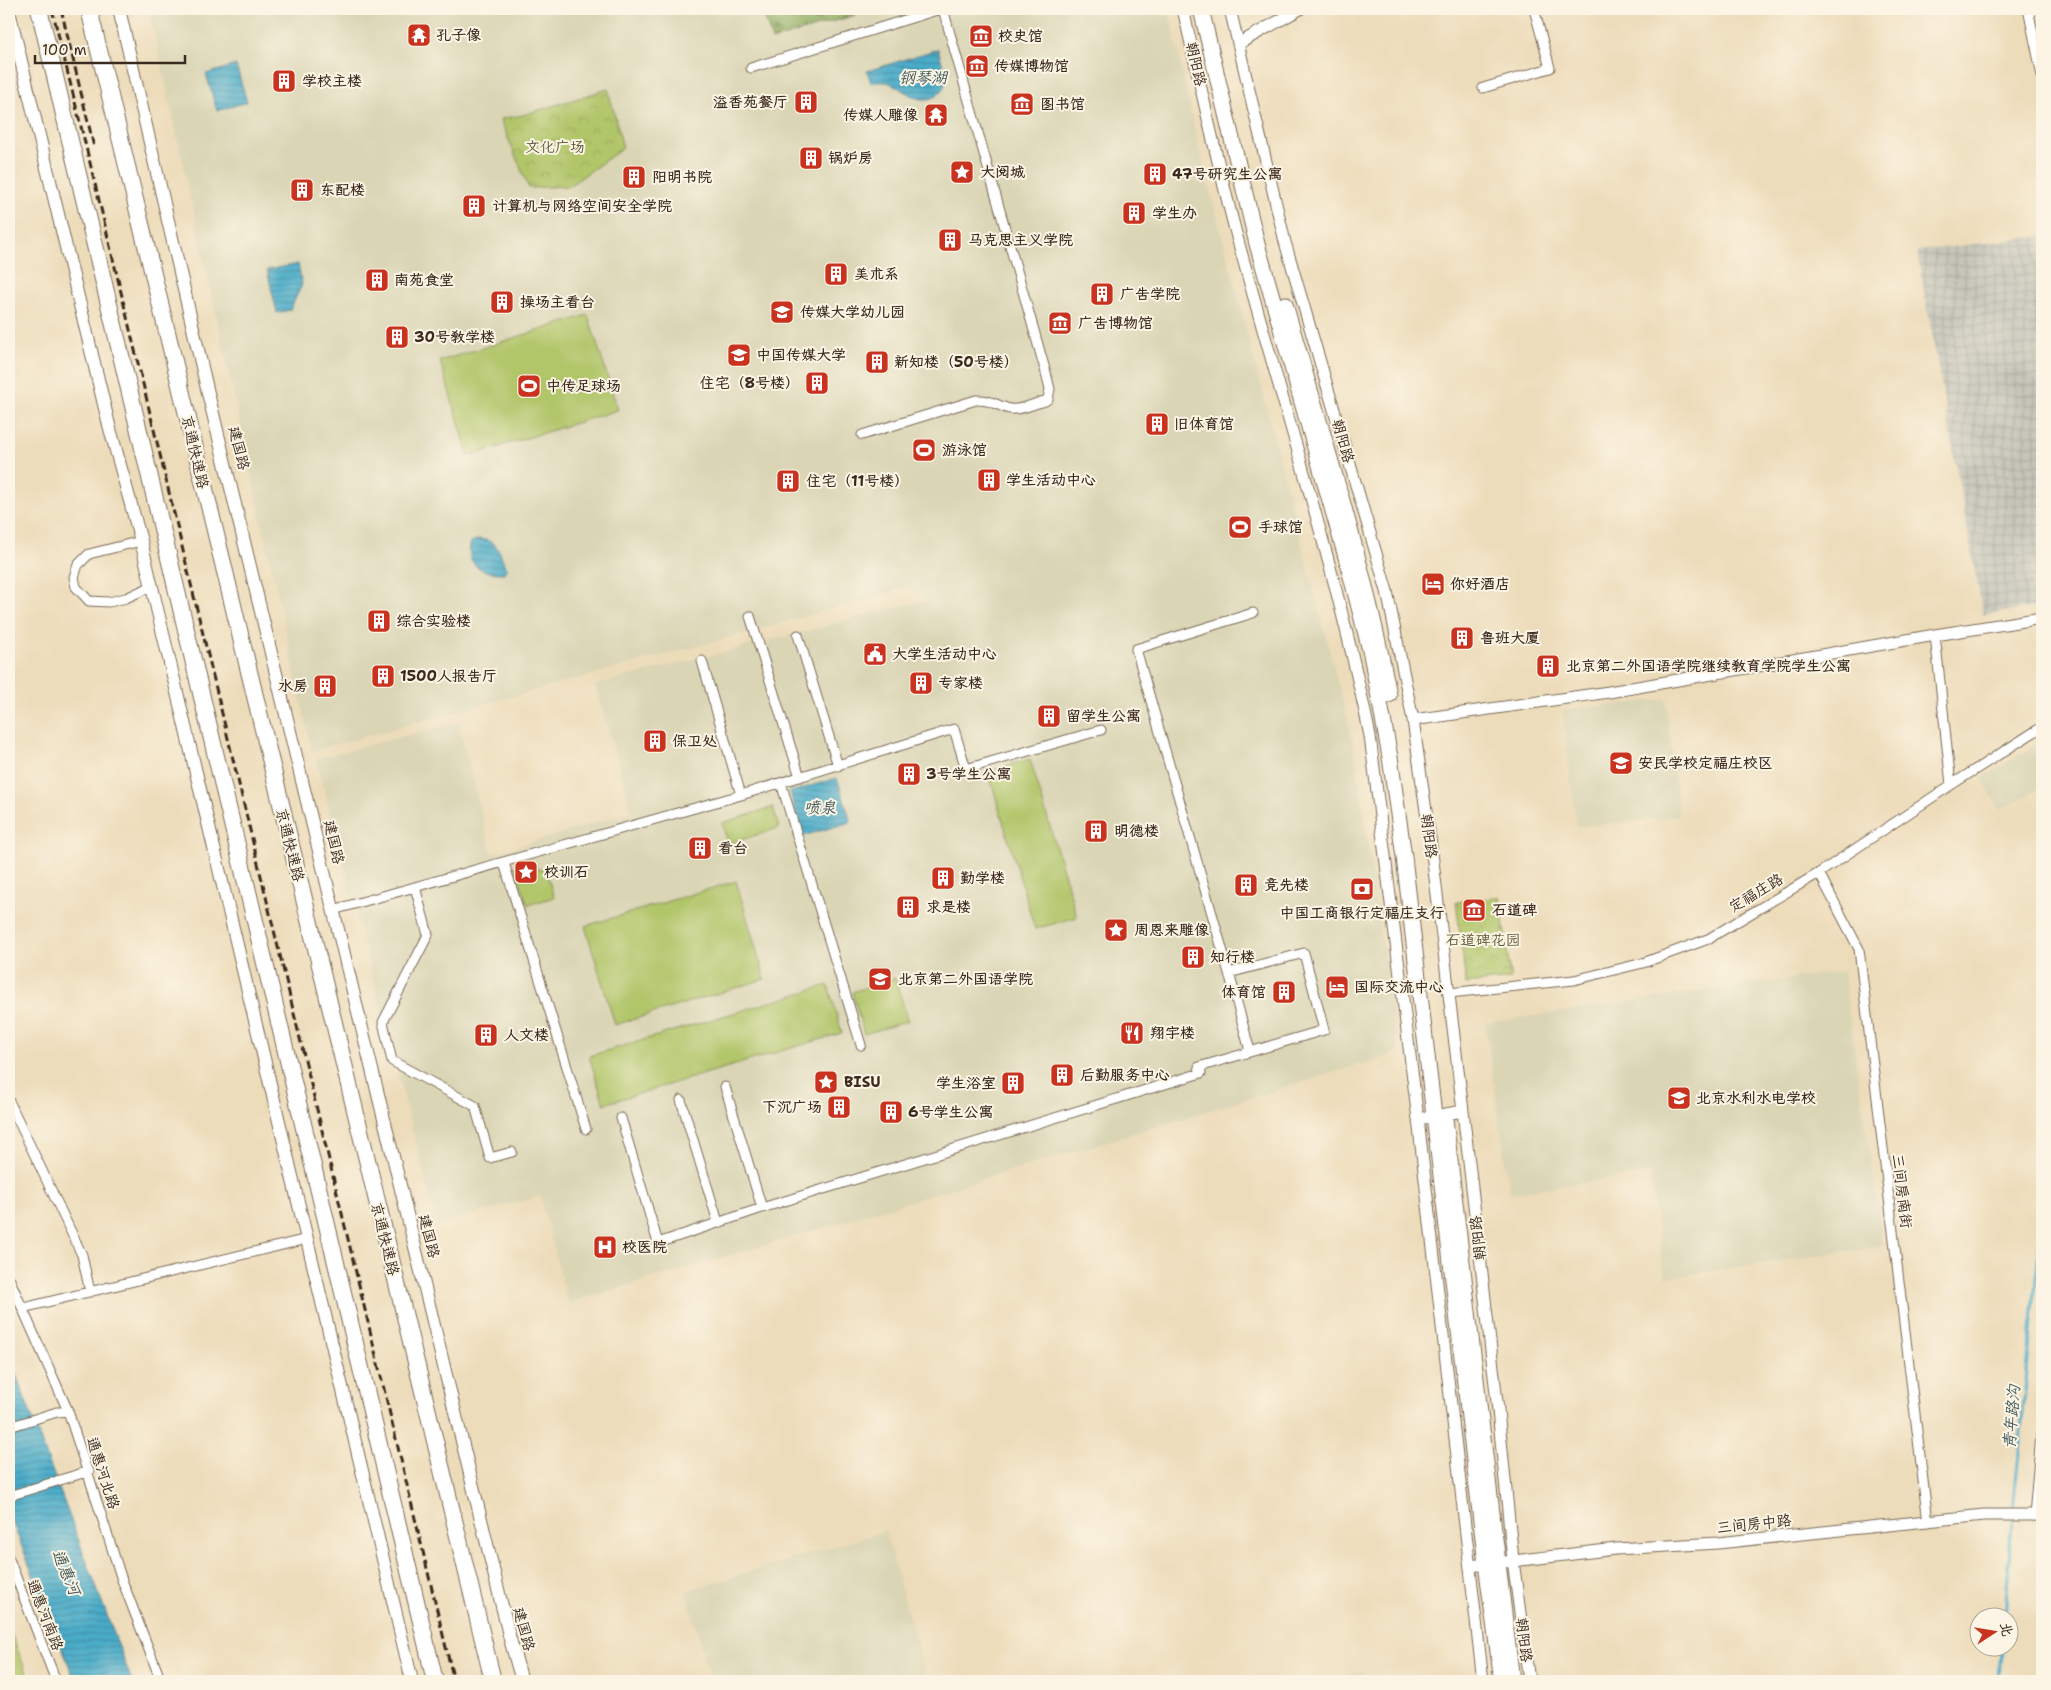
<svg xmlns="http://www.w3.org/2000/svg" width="2051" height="1690" font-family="'Shantell Sans','LXGW WenKai TC',sans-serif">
<defs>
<pattern id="industrial-grid" width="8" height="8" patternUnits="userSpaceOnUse" patternTransform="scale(1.25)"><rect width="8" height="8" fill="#c5c5b9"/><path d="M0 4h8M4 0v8" fill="none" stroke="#aaa99f"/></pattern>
<pattern id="forest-firs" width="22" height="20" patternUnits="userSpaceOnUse" patternTransform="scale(1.25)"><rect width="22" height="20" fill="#8caa5d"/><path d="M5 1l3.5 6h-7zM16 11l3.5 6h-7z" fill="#748b4c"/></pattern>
<pattern id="park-crowns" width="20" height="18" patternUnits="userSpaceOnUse" patternTransform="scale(1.25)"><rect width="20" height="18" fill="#b1c569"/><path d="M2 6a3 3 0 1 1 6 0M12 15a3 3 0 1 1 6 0" fill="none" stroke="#99a95b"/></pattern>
<pattern id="water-rules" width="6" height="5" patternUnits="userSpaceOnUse" patternTransform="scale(1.25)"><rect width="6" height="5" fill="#4aacc9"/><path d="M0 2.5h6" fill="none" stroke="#3f8ca3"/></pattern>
</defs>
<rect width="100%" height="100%" fill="#fcf5e5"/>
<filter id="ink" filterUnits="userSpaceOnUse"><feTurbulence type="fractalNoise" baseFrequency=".02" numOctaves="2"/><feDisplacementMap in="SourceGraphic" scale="10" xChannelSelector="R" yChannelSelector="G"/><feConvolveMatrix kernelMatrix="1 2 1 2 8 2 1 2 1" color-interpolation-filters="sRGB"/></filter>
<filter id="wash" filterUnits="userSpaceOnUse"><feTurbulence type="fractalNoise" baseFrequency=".0096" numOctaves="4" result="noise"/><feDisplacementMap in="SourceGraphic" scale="20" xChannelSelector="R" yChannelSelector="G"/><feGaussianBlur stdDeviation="1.12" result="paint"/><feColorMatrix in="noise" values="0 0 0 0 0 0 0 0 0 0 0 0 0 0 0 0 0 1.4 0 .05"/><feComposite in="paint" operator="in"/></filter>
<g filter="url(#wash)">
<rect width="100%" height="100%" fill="#eddcba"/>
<!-- built -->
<path fill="#dad5b5" d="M 149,9 L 1169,9 L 1196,136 L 1353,741 L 1398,1053 L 796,1236 L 568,1303 L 540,1196 L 437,1225 L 316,759 L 458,722 L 492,854 L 632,812 L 595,685 L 927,600 L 909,586 L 775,625 L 312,751 Z
M 1666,699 L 1679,816 L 1576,827 L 1563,710 Z
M 2042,741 L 2042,788 L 2000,810 L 1982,778 Z
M 1843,971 L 1883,1246 L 1665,1278 L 1650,1173 L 1510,1193 L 1485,1023 Z
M 885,1531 L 927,1681 L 711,1681 L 686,1591 Z
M 1363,1671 L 1368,1681 L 1328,1681 Z"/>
<!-- industrial -->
<path fill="url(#industrial-grid)" d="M 2042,236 L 2042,606 L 1983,615 L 1917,251 Z"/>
<!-- green -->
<path fill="#b1c569" stroke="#767844" d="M 588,315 L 618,410 L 469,456 L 440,361 Z
M 1030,759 L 1077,917 L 1035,929 L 988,771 Z
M 773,807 L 779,828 L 728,844 L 722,823 Z
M 531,862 L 539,870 L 545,868 L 554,897 L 528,905 L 515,867 Z
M 736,881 L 765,979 L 615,1025 L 585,926 Z
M 895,978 L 908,1021 L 864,1034 L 852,992 Z
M 828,985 L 842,1033 L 604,1104 L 589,1056 Z
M 9,1628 L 30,1681 L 9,1681 Z"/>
<!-- forest -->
<path fill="url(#forest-firs)" stroke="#646a3e" d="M 762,9 L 854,9 L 856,15 L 772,40 Z"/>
<!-- park -->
<path fill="url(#park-crowns)" stroke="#767844" d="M 608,89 L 623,148 L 569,186 L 529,188 L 500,119 L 523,115 Z
M 1500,897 L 1511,979 L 1466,984 L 1456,902 Z"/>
<!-- water -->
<path fill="url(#water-rules)" stroke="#426b74" d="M 938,49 C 942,64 953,86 936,96 C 919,106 905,90 890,83 C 883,81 878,82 871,83 L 867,71 Z
M 236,65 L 247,102 L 217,111 L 206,74 Z
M 298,264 L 302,285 L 290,310 L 277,313 L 267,270 Z
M 480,539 C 496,541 500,550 504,564 L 507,567 L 504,573 C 483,574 464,565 471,542 Z
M 837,778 L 851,822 L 803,836 L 790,792 Z
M 9,1356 L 132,1681 L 75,1681 L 9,1514 Z"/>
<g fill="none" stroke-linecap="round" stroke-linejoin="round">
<!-- stream -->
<path stroke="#4aacc9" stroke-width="3" d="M 2013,1512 L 2042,1220
M 2005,1618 L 2012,1519
M 2000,1681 L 2002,1648"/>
</g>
</g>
<g filter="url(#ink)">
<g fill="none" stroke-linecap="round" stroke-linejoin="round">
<!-- minor casing -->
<g stroke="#796855" stroke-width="11">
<path id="minor" d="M 2028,9 L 2042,76
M 751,68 L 940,9
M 1483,88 L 1550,68 L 1534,9
M 862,435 L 976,400 C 991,399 997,406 1010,409 C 1020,411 1035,403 1045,401 L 1048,399 L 1050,389 L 1046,373 L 943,9
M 141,541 L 89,554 L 78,565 L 74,577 L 76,587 L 89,601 L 109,602 L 126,598 L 152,586
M 750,616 L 800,777
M 798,635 L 838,766
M 1935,635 L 1951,785
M 702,661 L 741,795
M 781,783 L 861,1045
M 504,863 L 586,1129
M 1819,873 L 1859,949 L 1928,1522
M 415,887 L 428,935 L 383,1022 L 392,1061 L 475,1106 L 490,1158 L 512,1152
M 333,910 L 741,795 L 954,729 L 966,769 L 1101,730
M 1229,973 L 1136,649 L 1253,613
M 1449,993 L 1574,980 L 1643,963 L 1708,939 L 1819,873 L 1951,785 L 2042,727
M 725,1087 L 762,1208
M 681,1100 L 718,1222
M 9,1101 L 82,1255 L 90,1292
M 621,1118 L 658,1243 L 762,1208 L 1201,1073 L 1199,1067 L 1324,1030 L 1304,953 L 1229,973 L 1250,1051
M 9,1278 L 68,1411 L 122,1580 L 161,1681
M 23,1308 L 307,1239
M 9,1427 L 57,1412 L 68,1411
M 9,1496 L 89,1471
M 2034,1516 L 2042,1423
M 9,1559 L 56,1681"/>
</g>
<!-- tertiary casing -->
<g stroke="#796855" stroke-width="13">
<path id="tertiary" d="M 1183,9 C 1202,91 1219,174 1242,255 C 1286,415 1337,573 1370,736 L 1418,1119 L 1483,1681
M 1230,9 L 1285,242 L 1387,591 L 1413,720 L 1432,853 L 1463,1111 L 1498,1410 L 1513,1560 L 1529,1681
M 1238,44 L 1300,9
M 1413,720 L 1609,692 L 1935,635 L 2042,618
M 1418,1119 L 1463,1111
M 1470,1566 L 1616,1549 L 1718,1543 L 1984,1515 L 2042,1515"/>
</g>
<!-- secondary casing -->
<g stroke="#796855" stroke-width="14">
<path id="secondary" d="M 119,9 L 208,393 L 510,1639 L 522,1681
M 9,11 L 109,425 L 141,541 L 412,1681"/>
</g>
<!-- trunk casing -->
<g stroke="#796855" stroke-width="17">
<path id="trunk" d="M 1201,9 L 1257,244 L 1346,557 L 1371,654 L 1390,757 L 1404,857 L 1486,1564 L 1502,1681
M 1285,304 C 1322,434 1364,563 1389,695
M 1445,1119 L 1512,1681"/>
</g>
<!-- motorway casing -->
<g stroke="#796855" stroke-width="18">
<path id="motorway" d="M 39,9 L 435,1681
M 89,9 L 493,1681"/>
</g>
<!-- minor -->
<use href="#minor" stroke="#fff" stroke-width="9"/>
<!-- tertiary -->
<use href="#tertiary" stroke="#fff" stroke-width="11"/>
<!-- secondary -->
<use href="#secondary" stroke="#fff" stroke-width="12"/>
<!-- trunk -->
<use href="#trunk" stroke="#fff" stroke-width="15"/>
<!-- motorway -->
<use href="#motorway" stroke="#fff" stroke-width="16"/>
<!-- rail -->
<path stroke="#3b2a1e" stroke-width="3" stroke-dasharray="8 4" stroke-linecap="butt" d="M 52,9 L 91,167 L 454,1681
M 61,9 L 94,147"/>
</g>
</g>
<!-- icons -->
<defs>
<g id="temple-square" transform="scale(1.25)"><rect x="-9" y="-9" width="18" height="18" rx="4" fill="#c8321e" stroke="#fcf5e5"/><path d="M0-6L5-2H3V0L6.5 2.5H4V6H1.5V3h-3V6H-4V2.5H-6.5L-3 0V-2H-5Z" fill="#fff"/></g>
<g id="museum-square" transform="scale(1.25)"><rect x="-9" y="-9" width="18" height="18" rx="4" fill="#c8321e" stroke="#fcf5e5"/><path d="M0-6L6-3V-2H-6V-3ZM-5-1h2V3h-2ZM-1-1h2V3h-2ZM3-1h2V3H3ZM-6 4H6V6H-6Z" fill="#fff"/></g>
<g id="building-square" transform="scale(1.25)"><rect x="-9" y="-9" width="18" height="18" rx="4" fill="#c8321e" stroke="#fcf5e5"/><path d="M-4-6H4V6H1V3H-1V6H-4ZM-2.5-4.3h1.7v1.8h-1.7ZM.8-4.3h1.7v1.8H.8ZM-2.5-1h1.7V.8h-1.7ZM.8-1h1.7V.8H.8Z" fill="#fff"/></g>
<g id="sight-square" transform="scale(1.25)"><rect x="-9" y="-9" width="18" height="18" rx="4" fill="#c8321e" stroke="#fcf5e5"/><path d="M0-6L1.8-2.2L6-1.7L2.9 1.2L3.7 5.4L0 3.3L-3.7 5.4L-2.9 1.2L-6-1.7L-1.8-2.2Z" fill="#fff"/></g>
<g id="school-square" transform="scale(1.25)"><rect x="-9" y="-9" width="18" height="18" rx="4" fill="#c8321e" stroke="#fcf5e5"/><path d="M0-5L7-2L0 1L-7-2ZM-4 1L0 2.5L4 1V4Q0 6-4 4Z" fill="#fff"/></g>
<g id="university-square" transform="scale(1.25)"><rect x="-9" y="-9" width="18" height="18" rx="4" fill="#c8321e" stroke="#fcf5e5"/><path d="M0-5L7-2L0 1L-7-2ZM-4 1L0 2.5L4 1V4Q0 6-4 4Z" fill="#fff"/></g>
<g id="stadium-square" transform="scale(1.25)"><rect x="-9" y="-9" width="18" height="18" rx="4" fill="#c8321e" stroke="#fcf5e5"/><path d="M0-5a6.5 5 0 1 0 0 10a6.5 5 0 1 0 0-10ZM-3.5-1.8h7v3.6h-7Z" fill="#fff"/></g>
<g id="hotel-square" transform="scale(1.25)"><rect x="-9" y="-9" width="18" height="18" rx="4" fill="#c8321e" stroke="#fcf5e5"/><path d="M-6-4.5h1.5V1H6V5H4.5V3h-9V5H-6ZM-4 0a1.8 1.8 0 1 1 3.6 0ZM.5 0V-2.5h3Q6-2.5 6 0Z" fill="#fff"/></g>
<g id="civic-square" transform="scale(1.25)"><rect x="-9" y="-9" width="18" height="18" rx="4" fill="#c8321e" stroke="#fcf5e5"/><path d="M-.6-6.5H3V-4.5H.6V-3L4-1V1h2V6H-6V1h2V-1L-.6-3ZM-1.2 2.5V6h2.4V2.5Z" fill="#fff"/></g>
<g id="bank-square" transform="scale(1.25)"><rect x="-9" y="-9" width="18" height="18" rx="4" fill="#c8321e" stroke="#fcf5e5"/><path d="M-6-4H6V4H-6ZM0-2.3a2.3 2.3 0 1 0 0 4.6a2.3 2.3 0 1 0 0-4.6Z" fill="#fff"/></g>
<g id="restaurant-square" transform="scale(1.25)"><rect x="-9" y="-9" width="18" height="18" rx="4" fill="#c8321e" stroke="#fcf5e5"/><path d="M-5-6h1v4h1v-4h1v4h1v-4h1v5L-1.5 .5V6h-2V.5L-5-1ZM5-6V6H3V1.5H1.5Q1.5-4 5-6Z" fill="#fff"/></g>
<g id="hospital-square" transform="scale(1.25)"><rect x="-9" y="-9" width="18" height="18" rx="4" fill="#c8321e" stroke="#fcf5e5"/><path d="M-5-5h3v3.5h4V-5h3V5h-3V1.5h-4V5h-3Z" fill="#fff"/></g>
</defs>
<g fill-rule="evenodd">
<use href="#temple-square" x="419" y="35"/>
<use href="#museum-square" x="981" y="36"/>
<use href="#museum-square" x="977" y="66"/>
<use href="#building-square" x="284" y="81"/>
<use href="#building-square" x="806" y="102"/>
<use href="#museum-square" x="1022" y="104"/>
<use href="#temple-square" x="936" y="115"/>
<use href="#building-square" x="811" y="158"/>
<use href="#sight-square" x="962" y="172"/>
<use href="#building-square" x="1155" y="174"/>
<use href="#building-square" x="634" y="177"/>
<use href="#building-square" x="302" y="190"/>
<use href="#building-square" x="474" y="206"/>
<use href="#building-square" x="1134" y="213"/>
<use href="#building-square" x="950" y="240"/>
<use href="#building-square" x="836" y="274"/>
<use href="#building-square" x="377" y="280"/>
<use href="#building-square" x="1102" y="294"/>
<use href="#building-square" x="502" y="302"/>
<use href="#school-square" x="782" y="312"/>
<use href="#museum-square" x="1060" y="323"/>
<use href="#building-square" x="397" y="337"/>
<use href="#university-square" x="739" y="355"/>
<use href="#building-square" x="877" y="362"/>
<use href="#building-square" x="817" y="383"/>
<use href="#stadium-square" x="529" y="386"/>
<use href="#building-square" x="1157" y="424"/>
<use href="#stadium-square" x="924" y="450"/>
<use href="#building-square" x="989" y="480"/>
<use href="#building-square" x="788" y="481"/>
<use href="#stadium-square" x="1240" y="527"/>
<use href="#hotel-square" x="1433" y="584"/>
<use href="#building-square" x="379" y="621"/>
<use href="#building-square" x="1462" y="638"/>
<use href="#civic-square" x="875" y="654"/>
<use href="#building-square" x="1548" y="666"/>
<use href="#building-square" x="383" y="676"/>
<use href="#building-square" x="921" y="683"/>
<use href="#building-square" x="325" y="686"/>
<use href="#building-square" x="1049" y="716"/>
<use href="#building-square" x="655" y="741"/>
<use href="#school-square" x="1621" y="763"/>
<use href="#building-square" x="909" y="774"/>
<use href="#building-square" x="1096" y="831"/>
<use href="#building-square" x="700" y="848"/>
<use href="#sight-square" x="526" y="872"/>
<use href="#building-square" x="943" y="878"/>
<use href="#building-square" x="1246" y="885"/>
<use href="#bank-square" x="1362" y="889"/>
<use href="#building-square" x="908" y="907"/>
<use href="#museum-square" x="1474" y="910"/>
<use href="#sight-square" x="1116" y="930"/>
<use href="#building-square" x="1193" y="957"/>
<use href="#university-square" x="880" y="979"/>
<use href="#hotel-square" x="1337" y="987"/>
<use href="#building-square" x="1284" y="992"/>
<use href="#restaurant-square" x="1132" y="1033"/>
<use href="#building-square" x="486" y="1035"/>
<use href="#building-square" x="1062" y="1075"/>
<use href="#sight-square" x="826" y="1082"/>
<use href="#building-square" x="1013" y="1083"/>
<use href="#school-square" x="1679" y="1098"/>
<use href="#building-square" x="839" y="1107"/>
<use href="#building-square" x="891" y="1112"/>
<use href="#hospital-square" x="605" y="1247"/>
</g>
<g text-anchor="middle" stroke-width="4" stroke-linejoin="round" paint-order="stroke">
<!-- poi labels -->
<g font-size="15" font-weight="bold" fill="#3b2a1e" stroke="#fcf5e5" text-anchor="start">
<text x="436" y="40">孔子像</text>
<text x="998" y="41">校史馆</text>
<text x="994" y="71">传媒博物馆</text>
<text x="302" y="86">学校主楼</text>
<text x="788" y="107" text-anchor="end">溢香苑餐厅</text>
<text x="1040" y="109">图书馆</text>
<text x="918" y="120" text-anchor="end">传媒人雕像</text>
<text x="828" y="163">锅炉房</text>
<text x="980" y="177">大阅城</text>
<text x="1172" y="179">47号研究生公寓</text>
<text x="652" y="182">阳明书院</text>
<text x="320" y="195">东配楼</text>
<text x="492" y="211">计算机与网络空间安全学院</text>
<text x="1152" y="218">学生办</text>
<text x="968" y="245">马克思主义学院</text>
<text x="854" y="279">美术系</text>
<text x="394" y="285">南苑食堂</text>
<text x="1120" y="299">广告学院</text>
<text x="520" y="307">操场主看台</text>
<text x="800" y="317">传媒大学幼儿园</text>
<text x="1078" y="328">广告博物馆</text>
<text x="414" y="342">30号教学楼</text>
<text x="756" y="360">中国传媒大学</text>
<text x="894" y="367">新知楼（50号楼）</text>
<text x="800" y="388" text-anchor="end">住宅（8号楼）</text>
<text x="546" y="391">中传足球场</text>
<text x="1174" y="429">旧体育馆</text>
<text x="942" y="455">游泳馆</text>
<text x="1006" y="485">学生活动中心</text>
<text x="806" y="486">住宅（11号楼）</text>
<text x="1258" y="532">手球馆</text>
<text x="1450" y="589">你好酒店</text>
<text x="396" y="626">综合实验楼</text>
<text x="1480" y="643">鲁班大厦</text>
<text x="892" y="659">大学生活动中心</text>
<text x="1566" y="671">北京第二外国语学院继续教育学院学生公寓</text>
<text x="400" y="681">1500人报告厅</text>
<text x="938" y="688">专家楼</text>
<text x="308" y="691" text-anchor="end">水房</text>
<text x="1066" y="721">留学生公寓</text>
<text x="672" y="746">保卫处</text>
<text x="1638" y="768">安民学校定福庄校区</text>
<text x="926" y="779">3号学生公寓</text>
<text x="1114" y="836">明德楼</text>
<text x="718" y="853">看台</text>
<text x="544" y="877">校训石</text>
<text x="960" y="883">勤学楼</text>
<text x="1264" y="890">竞先楼</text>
<text x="926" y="912">求是楼</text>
<text x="1492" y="915">石道碑</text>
<text x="1362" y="918" text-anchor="middle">中国工商银行定福庄支行</text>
<text x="1134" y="935">周恩来雕像</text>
<text x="1210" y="962">知行楼</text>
<text x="898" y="984">北京第二外国语学院</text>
<text x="1354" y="992">国际交流中心</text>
<text x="1266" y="997" text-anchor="end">体育馆</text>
<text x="1150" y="1038">翔宇楼</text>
<text x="504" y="1040">人文楼</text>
<text x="1080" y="1080">后勤服务中心</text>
<text x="844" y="1087">BISU</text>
<text x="996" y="1088" text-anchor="end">学生浴室</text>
<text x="1696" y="1103">北京水利水电学校</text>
<text x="822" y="1112" text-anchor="end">下沉广场</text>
<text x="908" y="1117">6号学生公寓</text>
<text x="622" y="1252">校医院</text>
</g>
<!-- street labels -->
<g font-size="15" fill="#3b2a1e" stroke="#fcf5e5">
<text transform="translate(1196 64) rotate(77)" y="5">朝阳路</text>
<text transform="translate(1343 441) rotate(74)" y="5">朝阳路</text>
<text transform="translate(239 448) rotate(76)" y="5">建国路</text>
<text transform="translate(195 452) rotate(77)" y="5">京通快速路</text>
<text transform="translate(1429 836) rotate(83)" y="5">朝阳路</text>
<text transform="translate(334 842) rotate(77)" y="5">建国路</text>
<text transform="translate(290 845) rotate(76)" y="5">京通快速路</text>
<text transform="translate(1756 893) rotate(-31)" y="5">定福庄路</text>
<text transform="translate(1902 1191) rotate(83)" y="5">三间房南街</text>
<text transform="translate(429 1236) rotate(76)" y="5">建国路</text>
<text transform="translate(1478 1238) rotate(-97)" y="5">朝阳路</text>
<text transform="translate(385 1239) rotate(76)" y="5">京通快速路</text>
<text transform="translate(103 1473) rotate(72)" y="5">通惠河北路</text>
<text transform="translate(1754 1524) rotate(-6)" y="5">三间房中路</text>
<text transform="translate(45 1615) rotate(69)" y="5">通惠河南路</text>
<text transform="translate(524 1629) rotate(75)" y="5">建国路</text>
<text transform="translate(1524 1640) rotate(83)" y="5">朝阳路</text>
</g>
<!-- park labels -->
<g font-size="15" fill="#5e5834" stroke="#fcf5e5">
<text x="555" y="152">文化广场</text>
<text x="1483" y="945">石道碑花园</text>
</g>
<!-- water labels -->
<g font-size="16" font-style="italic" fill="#40585a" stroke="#fcf5e5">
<text x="923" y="83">钢琴湖</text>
<text x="820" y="813">喷泉</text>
<text transform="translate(2011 1417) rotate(-85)" y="6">青年路沟</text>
<text transform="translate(67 1572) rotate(67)" y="6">通惠河</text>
</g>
</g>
<!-- margin -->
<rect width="2051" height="1690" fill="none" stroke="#fcf5e5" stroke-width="30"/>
<!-- north arrow -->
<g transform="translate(1994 1632) rotate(78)"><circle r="24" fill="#fcf5e5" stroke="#afa495"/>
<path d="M0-4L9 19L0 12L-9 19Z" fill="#c8321e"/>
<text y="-8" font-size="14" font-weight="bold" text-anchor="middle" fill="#3b2a1e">北</text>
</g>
<!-- scale -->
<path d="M35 55v8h150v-8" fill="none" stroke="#3b2a1e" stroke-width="2.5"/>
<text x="42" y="55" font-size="15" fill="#3b2a1e" stroke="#fcf5e5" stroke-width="4" paint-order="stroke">100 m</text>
</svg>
